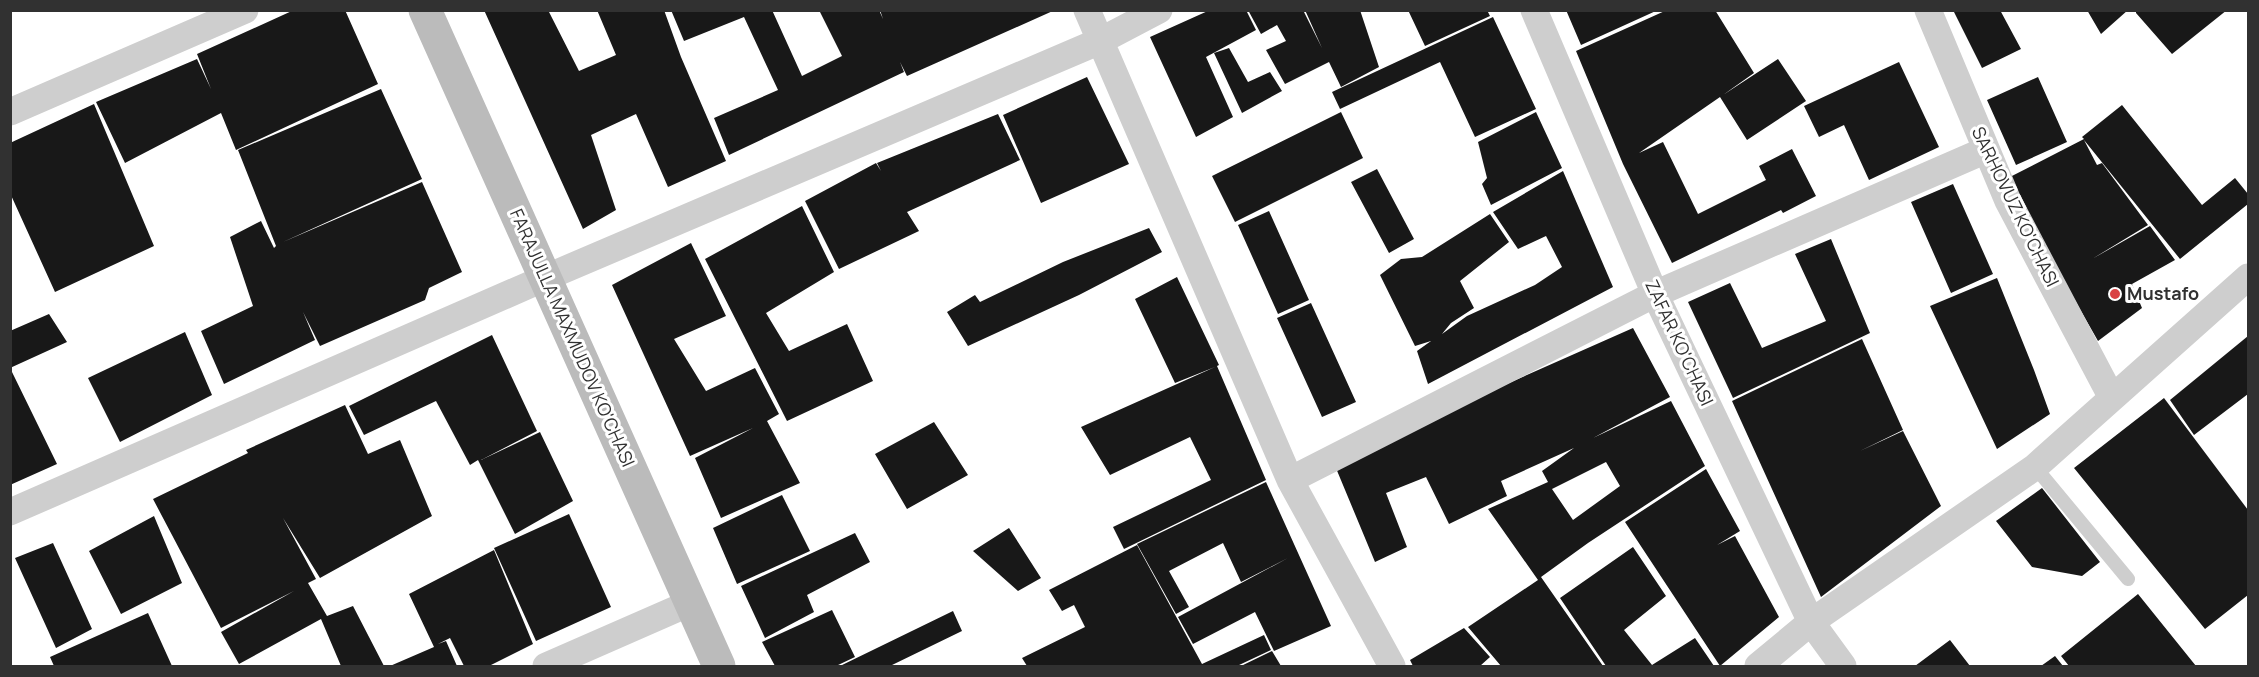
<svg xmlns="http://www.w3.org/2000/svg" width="2259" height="677" font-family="Manrope,sans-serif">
<rect width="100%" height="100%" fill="#fff"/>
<!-- building -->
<path fill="#181818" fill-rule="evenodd" d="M 294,10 L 345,10 L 378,84 L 236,150 L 221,113 L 125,163 L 96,102 L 197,59 L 211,89 L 197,54 Z
M 484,10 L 548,10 L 579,71 L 616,55 L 597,10 L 664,10 L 681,57 L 726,161 L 668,187 L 636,114 L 591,135 L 616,210 L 583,229 Z
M 671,10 L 772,10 L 802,76 L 842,56 L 819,10 L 879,10 L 883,19 L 880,10 L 1055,10 L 907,76 L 900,62 L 904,72 L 729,155 L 714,118 L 778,90 L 744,17 L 684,41 Z
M 1210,10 L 1246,10 L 1256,30 L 1206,57 L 1233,117 L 1196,137 L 1150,37 Z
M 1248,10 L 1303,10 L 1322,48 L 1305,10 L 1360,10 L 1379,67 L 1341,87 L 1329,62 L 1285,84 L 1266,50 L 1286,41 L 1277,25 L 1261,34 Z
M 1408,10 L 1487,10 L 1490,16 L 1425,46 Z
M 1566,10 L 1658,10 L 1581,45 Z
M 1667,10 L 1715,10 L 1754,73 L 1723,95 L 1778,59 L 1806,101 L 1747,140 L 1720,97 L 1639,153 L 1663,142 L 1698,214 L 1766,180 L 1759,166 L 1792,149 L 1816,196 L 1783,213 L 1781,210 L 1672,263 L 1623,164 L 1576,51 Z
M 1953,10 L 2000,10 L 2021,49 L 1982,68 Z
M 2087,10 L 2128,10 L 2101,34 Z
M 2136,10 L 2227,10 L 2172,54 L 2136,13 Z
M 1493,17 L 1536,109 L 1475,137 L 1440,62 L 1340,109 L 1332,92 Z
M 1229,48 L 1248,82 L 1270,72 L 1282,91 L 1242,113 L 1214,53 Z
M 1899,62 L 1939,147 L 1869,180 L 1844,125 L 1819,137 L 1804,106 Z
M 1087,77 L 1129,164 L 1041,203 L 1003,115 Z
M 2038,77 L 2067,142 L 2016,165 L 1987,100 Z
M 381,89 L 422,179 L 283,242 L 422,182 L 462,272 L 429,288 L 425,300 L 320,346 L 303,312 L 315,340 L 224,384 L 201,331 L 253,306 L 230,237 L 261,221 L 274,248 L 276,246 L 238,150 Z
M 94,104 L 154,246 L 55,292 L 10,193 L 10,143 Z
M 2122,105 L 2202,205 L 2235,178 L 2248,194 L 2248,204 L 2180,259 L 2084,140 L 2097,165 L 2102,163 L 2148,225 L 2092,259 L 2150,226 L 2175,260 L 2132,284 L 2142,308 L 2098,341 L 2006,179 L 2084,139 L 2082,137 Z
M 1341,112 L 1363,158 L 1235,222 L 1212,176 Z
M 1536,112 L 1562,168 L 1491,205 L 1482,184 L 1487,178 L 1478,142 Z
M 998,114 L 1020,160 L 907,212 L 919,231 L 839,269 L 805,201 L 876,163 L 881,171 L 877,163 Z
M 1377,169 L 1414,239 L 1389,253 L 1351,182 Z
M 1563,171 L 1613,287 L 1428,384 L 1417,351 L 1431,341 L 1415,346 L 1380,275 L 1401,259 L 1422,257 L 1490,214 L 1509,242 L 1460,281 L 1474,308 L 1451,323 L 1442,334 L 1467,316 L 1535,285 L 1562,267 L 1546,236 L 1518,249 L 1493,212 Z
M 1953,184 L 1993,274 L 1951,293 L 1911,202 Z
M 802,206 L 834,272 L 766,313 L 789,351 L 847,324 L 873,381 L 787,421 L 705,259 Z
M 1269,211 L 1309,300 L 1278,314 L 1238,225 Z
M 1149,228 L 1162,252 L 1079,295 L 968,346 L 947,312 L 975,295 L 980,302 L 1063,262 Z
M 1831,239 L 1870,333 L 1733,398 L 1688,302 L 1730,283 L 1762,348 L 1826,321 L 1795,254 Z
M 691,243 L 726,316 L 674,339 L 706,391 L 755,368 L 779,414 L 767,421 L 800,483 L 721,518 L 695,458 L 753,428 L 690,456 L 612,285 Z
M 1177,277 L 1219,365 L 1217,366 L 1266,480 L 1124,549 L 1113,527 L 1211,480 L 1190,437 L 1110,475 L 1081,427 L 1215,367 L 1175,383 L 1135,299 Z
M 1997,278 L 2034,370 L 2050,414 L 1997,449 L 1930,306 Z
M 1311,303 L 1356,402 L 1322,417 L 1277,318 Z
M 49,314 L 67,342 L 10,368 L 10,331 Z
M 1633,328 L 1670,397 L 1593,438 L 1671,401 L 1705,466 L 1588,543 L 1541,577 L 1603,666 L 1501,666 L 1468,627 L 1538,580 L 1488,509 L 1548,482 L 1542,471 L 1574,448 L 1501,481 L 1507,496 L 1449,524 L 1426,477 L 1386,493 L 1407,547 L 1375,562 L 1333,461 ZM 1606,462 L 1620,486 L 1573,520 L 1552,489 Z
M 185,332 L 212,395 L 120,442 L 88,378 Z
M 492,335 L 537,431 L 481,460 L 540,432 L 573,501 L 515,534 L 478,460 L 470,465 L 436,401 L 364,435 L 349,406 Z
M 2248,336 L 2248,394 L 2194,435 L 2170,400 Z
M 1862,339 L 1903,430 L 1860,451 L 1903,431 L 1941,506 L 1821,597 L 1732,401 Z
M 10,372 L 12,372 L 57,464 L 10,485 Z
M 2164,398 L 2248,510 L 2248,595 L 2205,629 L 2074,468 Z
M 345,405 L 368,454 L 400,440 L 432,516 L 320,578 L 283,518 L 316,579 L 308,583 L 327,616 L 353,606 L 384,666 L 341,666 L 321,619 L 239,664 L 221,632 L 294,591 L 221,628 L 153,499 L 248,453 L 246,450 Z
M 934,422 L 968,475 L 907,509 L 875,454 Z
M 1706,469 L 1740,531 L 1717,545 L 1735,536 L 1779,617 L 1720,666 L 1625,522 Z
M 1266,482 L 1331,626 L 1274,651 L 1255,612 L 1193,644 L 1178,617 L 1288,558 L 1241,582 L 1223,543 L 1169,571 L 1189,607 L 1176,614 L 1137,544 Z
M 2042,488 L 2100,562 L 2082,576 L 2032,567 L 1996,521 Z
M 782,495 L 810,551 L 737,584 L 713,528 Z
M 569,514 L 611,607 L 536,641 L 494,548 Z
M 154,516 L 182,583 L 121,614 L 89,551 Z
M 1009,528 L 1041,578 L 1018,591 L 973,551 Z
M 855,533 L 870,562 L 807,595 L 814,612 L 765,638 L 741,586 Z
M 53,543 L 92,629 L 56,648 L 15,558 Z
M 1137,545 L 1202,664 L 1264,635 L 1271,650 L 1237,666 L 1027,666 L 1022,658 L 1085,627 L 1074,605 L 1062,611 L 1049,590 Z
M 1633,547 L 1666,596 L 1624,630 L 1652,665 L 1695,638 L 1714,666 L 1606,666 L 1560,598 Z
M 494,550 L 533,644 L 489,666 L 464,666 L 450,638 L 438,644 L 446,641 L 457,666 L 390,666 L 434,647 L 409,594 Z
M 2138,594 L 2196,666 L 2069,666 L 2061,656 Z
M 832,610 L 855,657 L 836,666 L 775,666 L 762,642 Z
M 953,611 L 962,631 L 890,666 L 840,666 Z
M 148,613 L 172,666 L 54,666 L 50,657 Z
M 1464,628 L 1490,657 L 1480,666 L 1413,666 L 1410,660 Z
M 1950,640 L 1970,666 L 1915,666 Z
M 1272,651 L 1281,666 L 1241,666 Z
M 2055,656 L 2063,666 L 2041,666 Z"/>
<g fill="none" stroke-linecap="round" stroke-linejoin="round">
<!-- lane -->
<path stroke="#cecece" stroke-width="14" d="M 2035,467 L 2128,579"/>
<!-- street -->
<path stroke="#cecece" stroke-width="27" d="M 1087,10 L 1290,480 L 1392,666
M 1534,10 L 1655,294 L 1811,622 L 1843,666
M 1928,10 L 2008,201 L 2112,398
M 10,112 L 245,10
M 1290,480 L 1655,294 L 1986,150
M 10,512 L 545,278 L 1100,41 L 1159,10
M 546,666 L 690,603
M 1758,666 L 1811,622 L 2035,467 L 2248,277"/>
<!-- secondary -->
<path stroke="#bbb" stroke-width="33" d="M 425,10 L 719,666"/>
</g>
<!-- markers -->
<circle fill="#d94244" stroke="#fff" stroke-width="2" cx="2115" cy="294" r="6"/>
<g text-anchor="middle" stroke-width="6" stroke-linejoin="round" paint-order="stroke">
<!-- street labels -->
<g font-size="18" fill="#313131" stroke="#fff">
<text transform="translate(2015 207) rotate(64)" y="6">SARHOVUZ KO'CHASI</text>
<text transform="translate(572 338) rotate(66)" y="6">FARAJULLA MAXMUDOV KO'CHASI</text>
<text transform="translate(1679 343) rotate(65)" y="6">ZAFAR KO'CHASI</text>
</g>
<!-- poi labels -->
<g font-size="18" font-weight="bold" fill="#313131" stroke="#fff" text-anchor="start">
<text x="2127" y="300">Mustafo</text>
</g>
</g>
<!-- border -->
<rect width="2259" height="677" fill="none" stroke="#313131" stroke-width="24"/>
</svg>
